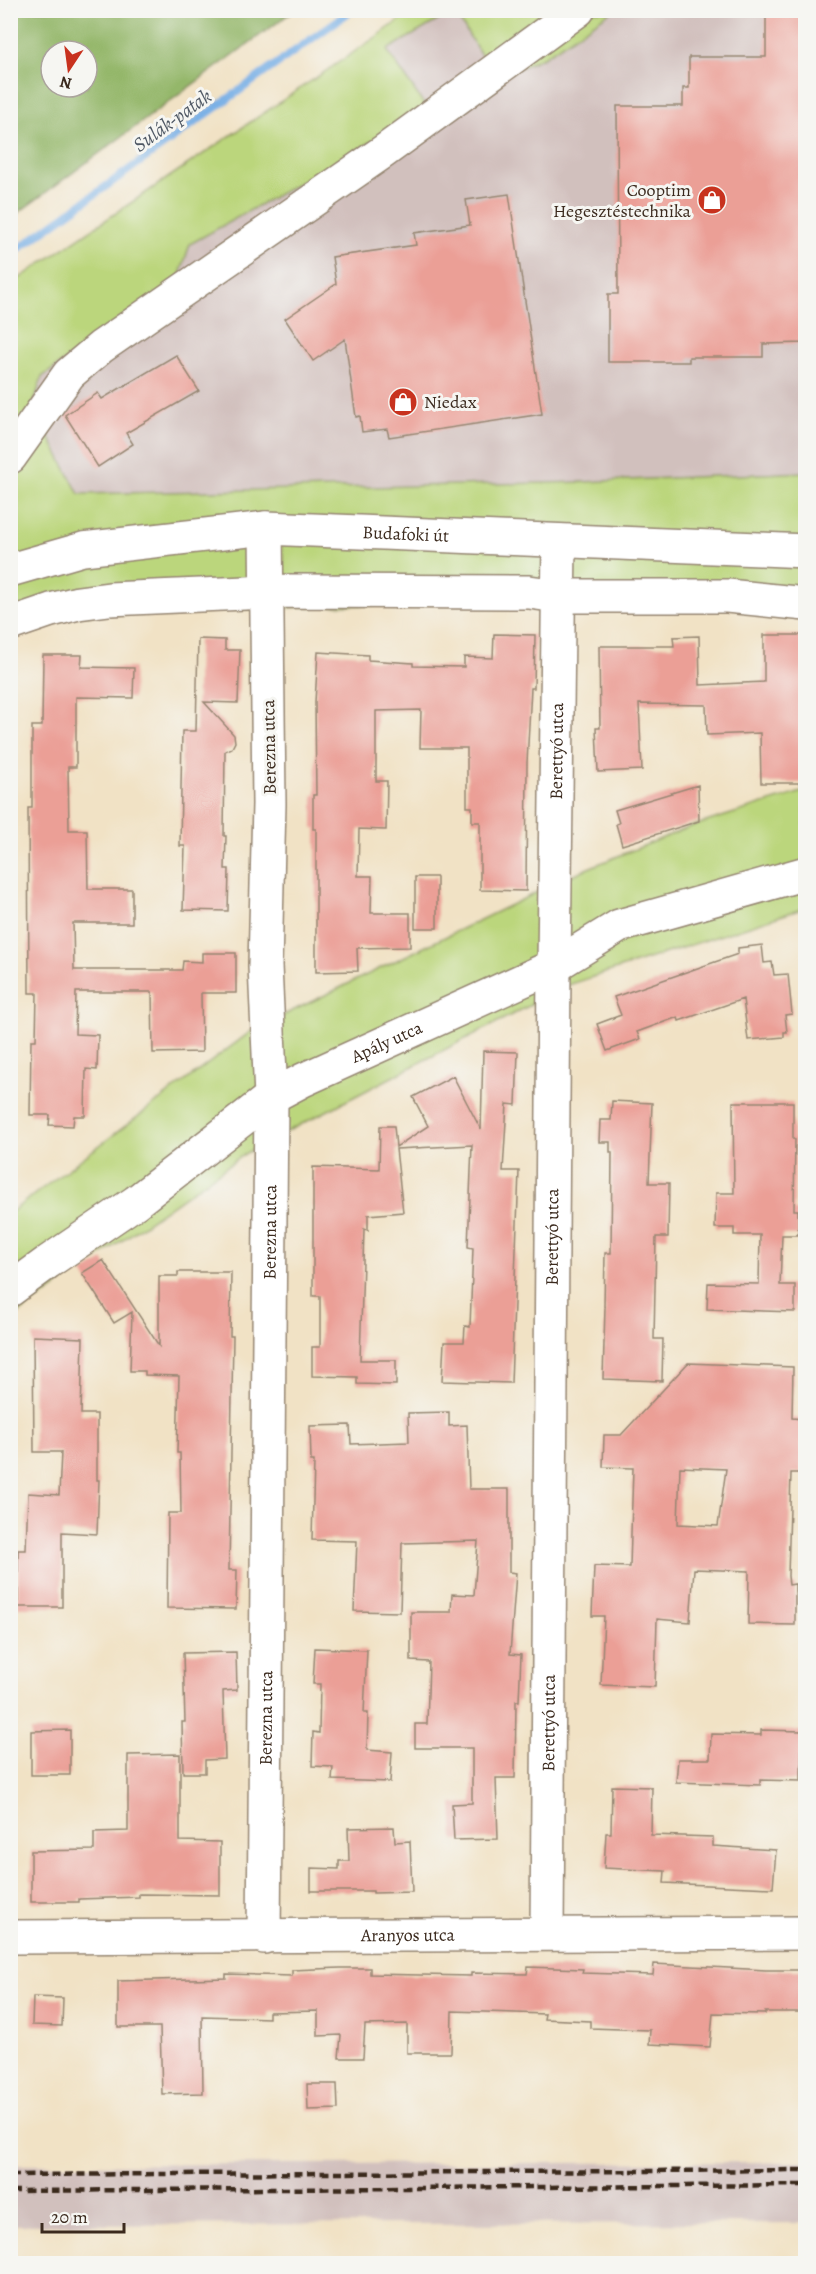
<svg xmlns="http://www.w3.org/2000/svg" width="816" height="2274" font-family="Alegreya,serif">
<rect width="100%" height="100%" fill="#f6f6f2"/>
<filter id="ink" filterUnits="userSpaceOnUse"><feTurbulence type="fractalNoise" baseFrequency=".0167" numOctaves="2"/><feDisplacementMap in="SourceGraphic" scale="12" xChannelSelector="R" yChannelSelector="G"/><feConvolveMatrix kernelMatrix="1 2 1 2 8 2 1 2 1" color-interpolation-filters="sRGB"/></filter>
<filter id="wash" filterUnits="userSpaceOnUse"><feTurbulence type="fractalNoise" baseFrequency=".008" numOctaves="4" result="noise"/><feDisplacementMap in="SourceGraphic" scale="24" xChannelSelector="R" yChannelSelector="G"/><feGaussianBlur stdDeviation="1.35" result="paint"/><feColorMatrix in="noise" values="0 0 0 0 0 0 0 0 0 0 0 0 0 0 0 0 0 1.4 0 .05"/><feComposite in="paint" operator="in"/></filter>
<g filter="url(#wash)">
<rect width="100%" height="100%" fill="#f1e2c5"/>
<!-- industrial -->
<path fill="#d1c0bd" d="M 454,11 L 496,79 L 545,56 L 612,11 L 805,11 L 805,472 L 583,482 L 79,494 L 44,427 L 31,412 L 42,377 L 178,281 L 189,244 L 428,110 L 387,50 Z
M 805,2162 L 805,2223 L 11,2225 L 11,2165 Z"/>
<!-- green -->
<path fill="#bbd67b" stroke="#7b804c" stroke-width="1.5" d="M 412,11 L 612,11 L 545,56 L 496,79 L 454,11 L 387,50 L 428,110 L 190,244 L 178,281 L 42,377 L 31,412 L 44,427 L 79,494 L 583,482 L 805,472 L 805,595 L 744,592 L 11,617 L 11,284 L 379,35 Z
M 805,791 L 805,908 L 571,984 L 246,1153 L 11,1319 L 11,1212 L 253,1030 L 581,871 L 690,827 Z"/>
<!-- forest -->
<path fill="#94b76b" stroke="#687044" stroke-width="1.5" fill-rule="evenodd" d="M 11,10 L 293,10 L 293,11 L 11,218 ZM 51,51 L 87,51 L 87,87 L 51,87 Z"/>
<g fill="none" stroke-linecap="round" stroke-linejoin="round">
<!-- stream -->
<path stroke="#75ade5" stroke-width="8" d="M 10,255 L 352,10"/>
</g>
<g id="blocks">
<!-- building -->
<path fill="#eb9f96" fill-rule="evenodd" d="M 766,10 L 806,10 L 806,343 L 763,344 L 763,357 L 689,357 L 689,362 L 608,362 L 608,294 L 618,294 L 617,106 L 683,106 L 683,88 L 689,88 L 689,57 L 766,57 Z
M 509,194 L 542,414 L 389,437 L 387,429 L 362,432 L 360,416 L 356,417 L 345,339 L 313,361 L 285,319 L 336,284 L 332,257 L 416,245 L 414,233 L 470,225 L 466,200 Z
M 176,355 L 199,391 L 126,433 L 133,444 L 98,467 L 65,415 L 98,393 L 102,399 Z
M 494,634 L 535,635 L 534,688 L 531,688 L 527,763 L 526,891 L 480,890 L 480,822 L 472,822 L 472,807 L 467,807 L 467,748 L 420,748 L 421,710 L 376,711 L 376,781 L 387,781 L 386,830 L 359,829 L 358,876 L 372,876 L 371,913 L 410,913 L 410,947 L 357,948 L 358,971 L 316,972 L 316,829 L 313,829 L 313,795 L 316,795 L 315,702 L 318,652 L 368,655 L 368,660 L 413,663 L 413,666 L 464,667 L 464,657 L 493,658 Z
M 764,635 L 806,635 L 806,783 L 761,783 L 760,733 L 707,735 L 706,705 L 639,704 L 642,770 L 598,772 L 596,728 L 600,728 L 599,646 L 674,646 L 673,637 L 699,636 L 700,685 L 764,682 Z
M 198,639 L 225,640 L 225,650 L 240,650 L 238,703 L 204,702 L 234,735 L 235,742 L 232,748 L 225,751 L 224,836 L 226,836 L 225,869 L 229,869 L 228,911 L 183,910 L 185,846 L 180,846 L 182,731 L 196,731 Z
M 43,655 L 82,655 L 81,667 L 134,668 L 133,698 L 76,697 L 76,767 L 68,767 L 69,830 L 87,830 L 88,889 L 132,889 L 132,923 L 73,923 L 74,970 L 182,970 L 183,961 L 202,962 L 202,953 L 236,953 L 236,993 L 201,993 L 202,1052 L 153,1053 L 152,992 L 76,992 L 75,1034 L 98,1035 L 97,1070 L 86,1069 L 85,1116 L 74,1116 L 73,1126 L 49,1125 L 50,1115 L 30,1115 L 31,1040 L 36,1040 L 37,993 L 29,993 L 28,808 L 32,808 L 32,726 L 42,726 Z
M 698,785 L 699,821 L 622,845 L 616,824 L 619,823 L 615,810 Z
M 415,877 L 437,877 L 437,928 L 415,928 Z
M 762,945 L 764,963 L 772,962 L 774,975 L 788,974 L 792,1014 L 785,1015 L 787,1032 L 784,1032 L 784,1037 L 748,1040 L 743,999 L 679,1021 L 678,1017 L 637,1032 L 640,1039 L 607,1051 L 597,1024 L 621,1015 L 614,997 L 738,954 L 738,948 Z
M 483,1051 L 518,1052 L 516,1105 L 507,1104 L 503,1171 L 519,1171 L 511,1383 L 442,1381 L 444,1342 L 464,1342 L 465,1326 L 470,1327 L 473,1248 L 468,1247 L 472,1145 L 396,1149 L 403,1212 L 368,1215 L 368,1230 L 364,1229 L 360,1360 L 396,1360 L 396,1385 L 357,1384 L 357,1377 L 312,1376 L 312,1347 L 320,1347 L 320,1296 L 313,1296 L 313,1167 L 379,1169 L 380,1126 L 394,1126 L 396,1147 L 428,1126 L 413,1097 L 453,1076 L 481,1130 Z
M 612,1101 L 652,1103 L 649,1183 L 669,1183 L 668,1237 L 656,1237 L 654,1339 L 663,1339 L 662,1381 L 603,1379 L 605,1307 L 604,1307 L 605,1253 L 611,1253 L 612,1152 L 610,1152 L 610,1142 L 599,1142 L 600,1120 L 611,1120 Z
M 733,1102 L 793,1102 L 793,1139 L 795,1139 L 794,1210 L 798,1210 L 798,1235 L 782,1235 L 780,1285 L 795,1285 L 795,1312 L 707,1309 L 708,1283 L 759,1284 L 760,1235 L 734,1235 L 734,1228 L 715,1228 L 716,1193 L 734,1193 Z
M 103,1260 L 159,1346 L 159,1276 L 178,1276 L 178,1272 L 231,1272 L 230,1336 L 233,1336 L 229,1570 L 237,1570 L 236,1609 L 167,1608 L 168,1513 L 181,1513 L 180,1453 L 177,1453 L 179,1376 L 145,1375 L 145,1371 L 130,1371 L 132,1312 L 114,1323 L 82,1273 Z
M 33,1336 L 83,1338 L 81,1414 L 97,1414 L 97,1480 L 99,1480 L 97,1534 L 62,1532 L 62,1607 L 18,1607 L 18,1550 L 26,1550 L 28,1493 L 59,1495 L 61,1452 L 34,1452 Z
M 688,1363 L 793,1367 L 792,1418 L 803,1419 L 801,1473 L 791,1473 L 788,1576 L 789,1585 L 795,1584 L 795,1625 L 748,1624 L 749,1571 L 694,1569 L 690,1622 L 657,1619 L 655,1687 L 601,1685 L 604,1616 L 592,1616 L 594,1566 L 630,1567 L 633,1468 L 603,1467 L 604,1435 L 621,1435 ZM 680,1467 L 726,1469 L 718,1526 L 678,1524 Z
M 449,1412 L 449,1426 L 467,1425 L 469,1489 L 509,1489 L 509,1572 L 516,1573 L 510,1654 L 521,1655 L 519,1701 L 516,1701 L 515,1778 L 496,1778 L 498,1839 L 454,1840 L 452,1804 L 472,1803 L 472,1748 L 415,1748 L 415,1724 L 427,1724 L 429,1662 L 411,1661 L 411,1612 L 451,1612 L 452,1594 L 474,1595 L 478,1541 L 402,1543 L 400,1612 L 354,1611 L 357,1541 L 312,1540 L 314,1461 L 311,1461 L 310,1426 L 350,1425 L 351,1444 L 409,1442 L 408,1413 Z
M 315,1648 L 367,1650 L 364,1713 L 368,1713 L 367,1750 L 392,1752 L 390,1782 L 332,1780 L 333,1767 L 312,1766 L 313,1732 L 319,1733 L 320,1684 L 313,1684 Z
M 236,1652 L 237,1690 L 223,1691 L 225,1759 L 205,1760 L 205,1773 L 183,1773 L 182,1722 L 185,1722 L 183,1653 Z
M 70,1730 L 70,1775 L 31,1775 L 31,1731 Z
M 761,1730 L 802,1731 L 801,1781 L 760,1780 L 760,1785 L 676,1782 L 678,1759 L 710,1759 L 711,1734 L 761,1735 Z
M 180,1754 L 180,1841 L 220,1842 L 220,1895 L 139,1894 L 139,1897 L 79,1899 L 79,1902 L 31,1902 L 31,1851 L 94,1850 L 94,1832 L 128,1831 L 128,1755 Z
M 612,1786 L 652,1787 L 651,1835 L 713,1837 L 713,1846 L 776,1850 L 773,1888 L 664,1883 L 665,1871 L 604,1868 L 606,1833 L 611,1833 Z
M 394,1827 L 395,1842 L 410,1841 L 412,1892 L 373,1893 L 373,1891 L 311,1891 L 311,1868 L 339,1869 L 339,1861 L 349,1861 L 348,1828 Z
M 654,1964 L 766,1970 L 806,1970 L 806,2012 L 765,2012 L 765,2014 L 713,2013 L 710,2047 L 649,2044 L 650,2030 L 590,2028 L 590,2021 L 544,2019 L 545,2014 L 452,2011 L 451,2053 L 407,2053 L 407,2024 L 365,2025 L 363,2058 L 339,2058 L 341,2035 L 318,2036 L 318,2011 L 269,2012 L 269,2018 L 202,2016 L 203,2093 L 162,2094 L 160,2027 L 118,2027 L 118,1981 L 226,1978 L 226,1974 L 292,1976 L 292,1970 L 340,1968 L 370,1968 L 370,1974 L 471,1976 L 471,1973 L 527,1974 L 528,1967 L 583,1969 L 582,1973 L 653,1975 Z
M 33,1997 L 63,1998 L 62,2026 L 32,2025 Z
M 307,2084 L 337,2084 L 338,2109 L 308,2110 Z"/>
</g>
</g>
<g filter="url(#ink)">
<use href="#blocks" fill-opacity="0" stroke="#968672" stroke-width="1.5"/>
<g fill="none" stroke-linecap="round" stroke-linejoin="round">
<!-- minor casing -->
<g stroke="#968672" stroke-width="36">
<g id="minor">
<path d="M 10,457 L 69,374 L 101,347 L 383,152 L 578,10"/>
<path d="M 10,624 L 51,610 L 78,603 L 109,599 L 291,591 L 529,592 L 558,596 L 727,596 L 806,604"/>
<path id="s1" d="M 10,1290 L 48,1262 L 136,1202 L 271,1097 L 303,1080 L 554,966 L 619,926 L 806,873"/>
<path id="s2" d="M 547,1933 L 554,966 L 559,541"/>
<path id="s3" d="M 10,1937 C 276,1937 540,1933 806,1933"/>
<path id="s4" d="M 264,1937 L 271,1097 L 265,966 L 269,804 L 266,528"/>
</g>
</g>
<!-- major casing -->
<g stroke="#968672" stroke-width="36">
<g id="major">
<path id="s5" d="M 10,570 L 83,549 L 266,528 L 806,551"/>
</g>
</g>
<!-- minor -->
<use href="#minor" stroke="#fff" stroke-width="33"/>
<!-- major -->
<use href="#major" stroke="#fff" stroke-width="33"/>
<!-- rail -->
<path stroke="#3b2a1e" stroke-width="4.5" stroke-dasharray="9 4.5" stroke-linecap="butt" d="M 10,2175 L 806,2170
M 10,2191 L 806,2185"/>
</g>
</g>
<!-- icons -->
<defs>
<g id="shop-disc" transform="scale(1.5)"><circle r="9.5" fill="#c8321e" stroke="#f6f6f2"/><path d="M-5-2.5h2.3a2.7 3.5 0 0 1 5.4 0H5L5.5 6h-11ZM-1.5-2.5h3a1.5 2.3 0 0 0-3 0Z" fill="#fff"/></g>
</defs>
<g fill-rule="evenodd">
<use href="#shop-disc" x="712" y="200"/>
<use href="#shop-disc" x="403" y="402"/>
</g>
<g text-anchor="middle" stroke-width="6" stroke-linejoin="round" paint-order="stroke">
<!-- poi labels -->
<g font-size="18" fill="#3b2a1e" stroke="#f6f6f2" text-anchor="end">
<text x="691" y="196">Cooptim<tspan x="691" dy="21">Hegesztéstechnika</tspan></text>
<text x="424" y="408" text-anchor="start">Niedax</text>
</g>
<!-- street labels -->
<g font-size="18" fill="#3b2a1e" stroke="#f6f6f2">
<text dy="6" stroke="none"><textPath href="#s5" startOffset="400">Budafoki út</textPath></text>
<text transform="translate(269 747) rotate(-91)" y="6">Berezna utca</text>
<text dy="6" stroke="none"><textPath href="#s2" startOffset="1182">Berettyó utca</textPath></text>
<text dy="6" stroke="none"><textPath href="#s1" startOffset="453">Apály utca</textPath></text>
<text dy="6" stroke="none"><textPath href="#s4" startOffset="705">Berezna utca</textPath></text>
<text dy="6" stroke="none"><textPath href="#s2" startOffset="696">Berettyó utca</textPath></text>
<text dy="6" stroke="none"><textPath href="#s4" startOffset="219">Berezna utca</textPath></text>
<text dy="6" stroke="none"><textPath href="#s2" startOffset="210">Berettyó utca</textPath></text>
<text dy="6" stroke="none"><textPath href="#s3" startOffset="398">Aranyos utca</textPath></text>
</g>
<!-- water labels -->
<g font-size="20" font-style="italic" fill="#4f5864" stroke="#f6f6f2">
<text transform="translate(172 120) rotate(-36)" y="7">Sulák-patak</text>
</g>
</g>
<!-- margin -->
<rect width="816" height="2274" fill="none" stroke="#f6f6f2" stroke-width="36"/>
<!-- north arrow -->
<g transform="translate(69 69) rotate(193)"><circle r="28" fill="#f6f6f2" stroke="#aba49d" stroke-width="1.5"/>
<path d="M0-4.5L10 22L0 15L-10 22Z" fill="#c8321e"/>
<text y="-9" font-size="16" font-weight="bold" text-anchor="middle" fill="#3b2a1e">N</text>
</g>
<!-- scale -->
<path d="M42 2223v9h82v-9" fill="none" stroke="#3b2a1e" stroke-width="3"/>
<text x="51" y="2223" font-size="18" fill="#3b2a1e" stroke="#f6f6f2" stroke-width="4.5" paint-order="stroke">20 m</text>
</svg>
